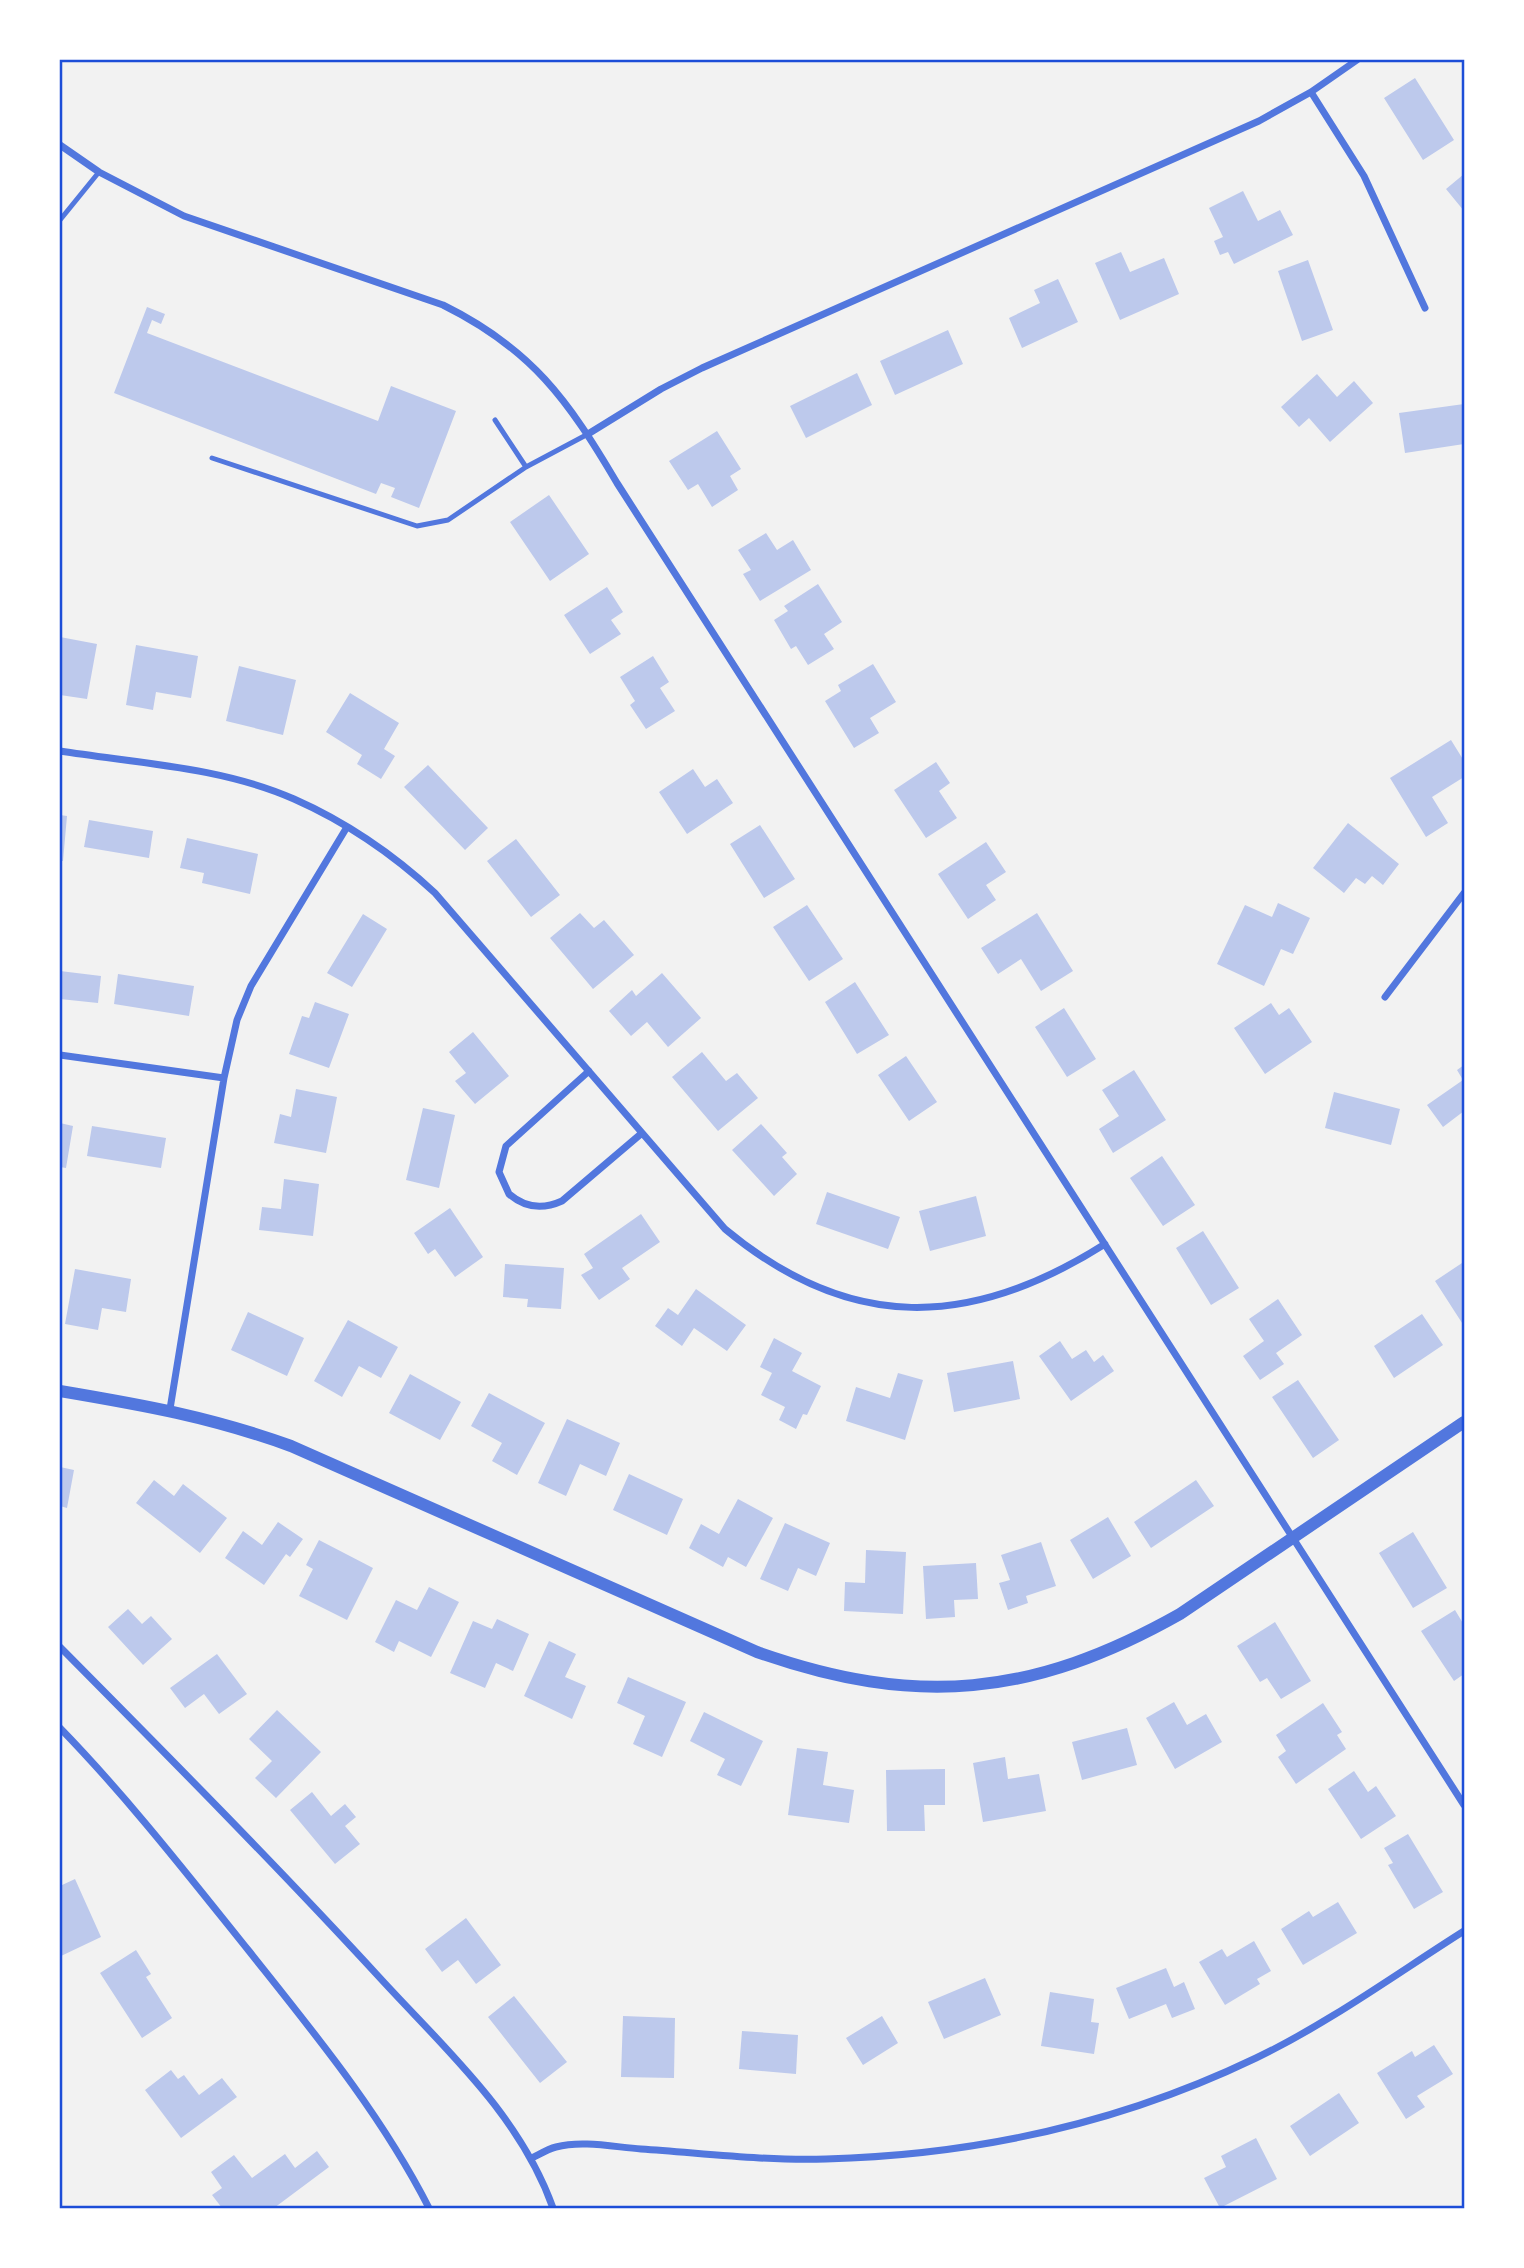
<svg xmlns="http://www.w3.org/2000/svg" width="1524" height="2268" font-family="Manrope,sans-serif">
<rect width="100%" height="100%" fill="#f2f2f2"/>
<!-- building -->
<path fill="#bdc9ec" d="M 1415,78 L 1454,140 L 1423,160 L 1384,98 Z
M 1464,174 L 1464,211 L 1446,189 Z
M 1243,191 L 1258,221 L 1280,210 L 1293,235 L 1234,264 L 1228,252 L 1220,255 L 1214,241 L 1223,237 L 1209,208 Z
M 1121,252 L 1130,272 L 1164,258 L 1179,294 L 1120,320 L 1095,263 Z
M 1308,260 L 1333,330 L 1302,341 L 1278,271 Z
M 1058,279 L 1078,322 L 1022,348 L 1009,318 L 1040,303 L 1034,290 Z
M 147,307 L 165,314 L 161,324 L 152,320 L 147,333 L 378,421 L 391,386 L 456,411 L 419,508 L 391,497 L 395,488 L 381,483 L 376,494 L 114,393 Z
M 948,330 L 963,364 L 895,395 L 880,361 Z
M 857,373 L 872,405 L 806,438 L 790,406 Z
M 1317,374 L 1337,397 L 1354,381 L 1373,403 L 1330,442 L 1309,418 L 1299,427 L 1281,407 Z
M 1464,404 L 1464,444 L 1405,453 L 1399,413 Z
M 717,431 L 741,469 L 730,476 L 738,490 L 712,507 L 698,484 L 688,490 L 669,461 Z
M 549,495 L 589,554 L 550,581 L 510,522 Z
M 766,533 L 777,550 L 793,540 L 811,570 L 760,601 L 743,574 L 751,570 L 738,550 Z
M 818,584 L 842,622 L 824,634 L 834,649 L 808,665 L 796,646 L 791,649 L 774,620 L 788,611 L 784,606 Z
M 607,587 L 623,612 L 611,620 L 621,634 L 590,654 L 564,615 Z
M 60,637 L 97,644 L 87,699 L 60,695 Z
M 136,645 L 198,656 L 191,698 L 156,692 L 153,710 L 126,705 Z
M 653,656 L 669,682 L 660,688 L 675,711 L 646,729 L 630,705 L 635,701 L 620,677 Z
M 873,664 L 896,702 L 870,718 L 879,733 L 854,748 L 825,701 L 841,691 L 838,685 Z
M 239,666 L 296,680 L 283,735 L 226,721 Z
M 350,693 L 399,723 L 384,749 L 395,756 L 381,779 L 357,764 L 362,755 L 326,732 Z
M 1451,740 L 1464,761 L 1464,777 L 1432,797 L 1448,823 L 1426,837 L 1390,778 Z
M 936,762 L 950,783 L 939,791 L 957,818 L 926,838 L 894,790 Z
M 428,765 L 488,828 L 465,850 L 404,787 Z
M 693,769 L 705,787 L 717,779 L 733,803 L 687,834 L 659,792 Z
M 60,815 L 67,816 L 63,861 L 60,861 Z
M 89,820 L 153,831 L 149,858 L 84,847 Z
M 1348,823 L 1399,864 L 1383,885 L 1372,876 L 1365,884 L 1356,878 L 1344,893 L 1313,868 Z
M 760,825 L 795,879 L 764,898 L 730,844 Z
M 187,838 L 258,854 L 250,894 L 202,883 L 204,873 L 180,868 Z
M 516,839 L 560,895 L 531,917 L 487,861 Z
M 986,842 L 1006,872 L 986,885 L 996,900 L 968,919 L 938,874 Z
M 1278,903 L 1310,918 L 1293,954 L 1281,949 L 1264,986 L 1217,964 L 1245,905 L 1272,917 Z
M 807,905 L 843,959 L 809,981 L 773,927 Z
M 580,913 L 594,928 L 604,920 L 634,955 L 593,989 L 550,938 Z
M 1037,913 L 1073,971 L 1041,991 L 1021,959 L 998,974 L 981,948 Z
M 363,914 L 387,929 L 352,987 L 327,973 Z
M 60,971 L 101,976 L 98,1003 L 60,999 Z
M 662,973 L 701,1018 L 668,1047 L 647,1022 L 631,1036 L 609,1011 L 632,990 L 636,996 Z
M 118,974 L 194,986 L 189,1016 L 114,1004 Z
M 855,982 L 889,1035 L 857,1054 L 825,1002 Z
M 315,1002 L 349,1014 L 329,1068 L 289,1054 L 302,1016 L 309,1018 Z
M 1271,1003 L 1279,1015 L 1289,1008 L 1312,1042 L 1265,1074 L 1234,1028 Z
M 1064,1008 L 1096,1059 L 1067,1077 L 1035,1027 Z
M 473,1032 L 509,1076 L 475,1104 L 455,1081 L 466,1073 L 449,1052 Z
M 702,1052 L 726,1081 L 737,1073 L 758,1098 L 718,1131 L 672,1077 Z
M 906,1056 L 937,1102 L 909,1121 L 878,1075 Z
M 1464,1065 L 1464,1111 L 1443,1127 L 1427,1105 L 1463,1080 L 1457,1070 Z
M 1134,1070 L 1166,1120 L 1113,1153 L 1099,1129 L 1119,1116 L 1102,1090 Z
M 296,1089 L 337,1097 L 326,1153 L 274,1143 L 280,1114 L 291,1117 Z
M 1334,1092 L 1400,1109 L 1391,1145 L 1325,1128 Z
M 423,1108 L 455,1115 L 439,1188 L 406,1180 Z
M 60,1123 L 73,1126 L 66,1168 L 60,1167 Z
M 761,1124 L 787,1153 L 782,1157 L 797,1174 L 774,1196 L 732,1150 Z
M 92,1126 L 166,1138 L 161,1168 L 87,1156 Z
M 1162,1156 L 1195,1205 L 1163,1226 L 1130,1178 Z
M 284,1179 L 319,1184 L 313,1236 L 259,1230 L 262,1207 L 281,1209 Z
M 827,1192 L 900,1217 L 888,1249 L 816,1224 Z
M 976,1196 L 986,1236 L 930,1251 L 919,1211 Z
M 450,1208 L 483,1257 L 455,1277 L 435,1249 L 428,1254 L 414,1233 Z
M 641,1214 L 660,1242 L 622,1268 L 630,1279 L 599,1300 L 581,1275 L 593,1268 L 584,1254 Z
M 1203,1231 L 1239,1288 L 1211,1305 L 1176,1248 Z
M 1462,1263 L 1464,1267 L 1464,1326 L 1435,1281 Z
M 505,1264 L 564,1268 L 561,1309 L 527,1307 L 528,1299 L 503,1297 Z
M 75,1269 L 131,1279 L 126,1312 L 102,1308 L 98,1330 L 65,1324 Z
M 696,1289 L 746,1325 L 727,1351 L 694,1328 L 682,1346 L 655,1326 L 668,1308 L 678,1315 Z
M 1278,1299 L 1302,1335 L 1276,1353 L 1284,1364 L 1260,1380 L 1243,1356 L 1264,1341 L 1249,1319 Z
M 248,1312 L 304,1338 L 287,1376 L 231,1350 Z
M 1422,1314 L 1443,1345 L 1394,1378 L 1374,1346 Z
M 348,1320 L 398,1347 L 381,1378 L 359,1366 L 342,1397 L 314,1381 Z
M 774,1338 L 802,1353 L 792,1371 L 821,1386 L 807,1415 L 803,1414 L 796,1429 L 779,1420 L 785,1407 L 761,1395 L 772,1373 L 760,1367 Z
M 1060,1341 L 1072,1359 L 1086,1350 L 1094,1362 L 1103,1355 L 1114,1371 L 1071,1401 L 1039,1356 Z
M 1013,1361 L 1020,1399 L 954,1412 L 947,1373 Z
M 898,1373 L 923,1380 L 905,1440 L 846,1421 L 856,1387 L 890,1398 Z
M 410,1374 L 461,1402 L 440,1440 L 389,1413 Z
M 1298,1380 L 1339,1440 L 1313,1458 L 1272,1397 Z
M 489,1393 L 545,1423 L 517,1475 L 492,1461 L 502,1443 L 471,1426 Z
M 567,1419 L 620,1443 L 606,1476 L 580,1464 L 566,1496 L 538,1483 Z
M 60,1467 L 74,1470 L 67,1508 L 60,1506 Z
M 629,1474 L 683,1499 L 667,1535 L 613,1510 Z
M 154,1480 L 174,1496 L 183,1484 L 227,1518 L 200,1553 L 136,1503 Z
M 1196,1480 L 1214,1506 L 1151,1548 L 1134,1522 Z
M 738,1499 L 773,1518 L 746,1567 L 728,1557 L 723,1567 L 689,1548 L 701,1524 L 719,1534 Z
M 1108,1517 L 1131,1556 L 1093,1579 L 1070,1540 Z
M 278,1522 L 303,1539 L 290,1557 L 286,1554 L 264,1585 L 225,1558 L 243,1531 L 262,1545 Z
M 785,1523 L 830,1543 L 816,1576 L 798,1568 L 788,1591 L 760,1579 Z
M 1413,1532 L 1447,1588 L 1413,1608 L 1379,1553 Z
M 319,1540 L 373,1568 L 347,1620 L 299,1596 L 313,1569 L 306,1565 Z
M 1041,1542 L 1056,1586 L 1026,1596 L 1028,1603 L 1008,1610 L 999,1583 L 1010,1580 L 1001,1555 Z
M 866,1550 L 906,1552 L 903,1614 L 844,1611 L 845,1582 L 865,1583 Z
M 976,1563 L 978,1599 L 954,1600 L 955,1617 L 926,1619 L 923,1566 Z
M 429,1587 L 459,1602 L 431,1657 L 399,1641 L 394,1652 L 375,1642 L 396,1600 L 417,1610 Z
M 128,1609 L 142,1624 L 151,1616 L 172,1639 L 143,1665 L 108,1627 Z
M 1455,1610 L 1464,1625 L 1464,1674 L 1454,1681 L 1421,1631 Z
M 497,1619 L 529,1634 L 513,1671 L 496,1663 L 485,1688 L 450,1673 L 473,1621 L 492,1629 Z
M 1275,1622 L 1311,1681 L 1281,1699 L 1267,1678 L 1260,1682 L 1237,1646 Z
M 549,1641 L 576,1654 L 565,1677 L 586,1686 L 572,1719 L 524,1696 Z
M 217,1654 L 247,1694 L 219,1714 L 204,1694 L 185,1708 L 170,1688 Z
M 628,1677 L 686,1702 L 662,1757 L 633,1744 L 645,1716 L 617,1703 Z
M 1174,1702 L 1187,1725 L 1206,1714 L 1222,1742 L 1175,1769 L 1146,1718 Z
M 1323,1703 L 1342,1732 L 1337,1735 L 1346,1749 L 1296,1784 L 1278,1757 L 1286,1751 L 1276,1735 Z
M 277,1710 L 321,1752 L 276,1798 L 255,1778 L 272,1761 L 249,1739 Z
M 704,1712 L 763,1741 L 741,1786 L 717,1775 L 725,1759 L 690,1741 Z
M 1127,1728 L 1137,1765 L 1082,1780 L 1072,1742 Z
M 797,1748 L 828,1752 L 823,1785 L 854,1790 L 849,1823 L 788,1815 Z
M 1005,1757 L 1008,1779 L 1039,1774 L 1046,1811 L 983,1822 L 973,1763 Z
M 945,1769 L 945,1805 L 924,1805 L 925,1831 L 887,1831 L 886,1770 Z
M 1354,1771 L 1368,1792 L 1376,1786 L 1396,1816 L 1361,1839 L 1328,1789 Z
M 312,1792 L 331,1816 L 345,1804 L 356,1817 L 345,1826 L 360,1844 L 335,1864 L 290,1810 Z
M 1408,1834 L 1443,1892 L 1414,1909 L 1388,1865 L 1393,1863 L 1384,1848 Z
M 75,1879 L 101,1937 L 61,1956 L 60,1886 Z
M 1338,1902 L 1357,1933 L 1303,1965 L 1281,1929 L 1309,1911 L 1313,1917 Z
M 466,1918 L 501,1965 L 476,1984 L 458,1960 L 442,1972 L 425,1949 Z
M 1254,1941 L 1271,1971 L 1257,1979 L 1260,1984 L 1225,2005 L 1199,1962 L 1222,1949 L 1227,1957 Z
M 136,1950 L 151,1974 L 146,1977 L 172,2018 L 142,2038 L 100,1973 Z
M 1166,1968 L 1174,1987 L 1184,1982 L 1195,2009 L 1172,2018 L 1166,2004 L 1129,2019 L 1116,1988 Z
M 985,1978 L 1001,2015 L 944,2039 L 928,2002 Z
M 1050,1992 L 1094,1999 L 1091,2022 L 1099,2023 L 1094,2054 L 1041,2046 Z
M 514,1996 L 567,2062 L 540,2083 L 488,2017 Z
M 623,2016 L 675,2018 L 674,2078 L 621,2077 Z
M 882,2016 L 898,2043 L 863,2065 L 846,2038 Z
M 742,2031 L 798,2035 L 796,2074 L 739,2069 Z
M 1434,2045 L 1453,2074 L 1417,2096 L 1425,2107 L 1406,2119 L 1377,2073 L 1412,2051 L 1415,2057 Z
M 171,2070 L 178,2079 L 184,2075 L 199,2095 L 222,2078 L 237,2097 L 181,2138 L 145,2090 Z
M 1339,2093 L 1359,2123 L 1310,2156 L 1290,2126 Z
M 1256,2138 L 1277,2179 L 1220,2208 L 1204,2178 L 1226,2167 L 1221,2156 Z
M 317,2151 L 329,2167 L 274,2208 L 222,2208 L 212,2195 L 222,2188 L 211,2172 L 234,2155 L 252,2178 L 285,2154 L 295,2168 Z"/>
<g fill="none" stroke-linecap="round" stroke-linejoin="round">
<!-- service -->
<path stroke="#5277de" stroke-width="5" d="M 60,220 L 99,172
M 495,420 L 526,467
M 212,458 L 417,526 L 448,520 L 526,467 L 588,434"/>
<!-- minor -->
<path stroke="#5277de" stroke-width="7" d="M 1311,92 L 1364,176 L 1425,308
M 60,145 L 99,172 L 184,216 L 443,305 C 532,349 568,400 617,483 L 1464,1805
M 588,434 L 661,389 L 702,368 L 1259,121 L 1311,92 L 1357,60
M 60,751 C 136,763 222,767 294,799 C 346,822 394,855 435,893 L 725,1229 C 850,1333 971,1329 1105,1244
M 1385,997 L 1464,893
M 60,1055 L 224,1078
M 589,1071 L 506,1146 L 499,1172 L 509,1194 C 525,1208 542,1210 562,1201 L 642,1133
M 170,1409 L 224,1078 L 237,1020 L 251,986 L 347,827
M 60,1647 C 168,1756 276,1865 380,1978 C 445,2049 520,2115 553,2208
M 60,1728 C 128,1798 188,1875 249,1951 C 315,2034 381,2114 429,2208
M 532,2158 C 540,2154 548,2149 556,2147 C 582,2140 614,2147 641,2149 C 702,2153 765,2161 826,2159 C 976,2155 1121,2123 1256,2058 C 1329,2023 1396,1974 1464,1931"/>
<!-- tertiary -->
<path stroke="#5277de" stroke-width="12" d="M 60,1391 C 143,1405 211,1417 291,1446 L 757,1652 C 916,1708 1033,1697 1180,1614 L 1464,1422"/>
</g>
<!-- border -->
<rect width="1524" height="2268" fill="none" stroke="#ffffff" stroke-width="122"/>
<rect x="61" y="61" width="1402" height="2146" fill="none" stroke="#1d4ed8" stroke-width="2.5"/>
</svg>
